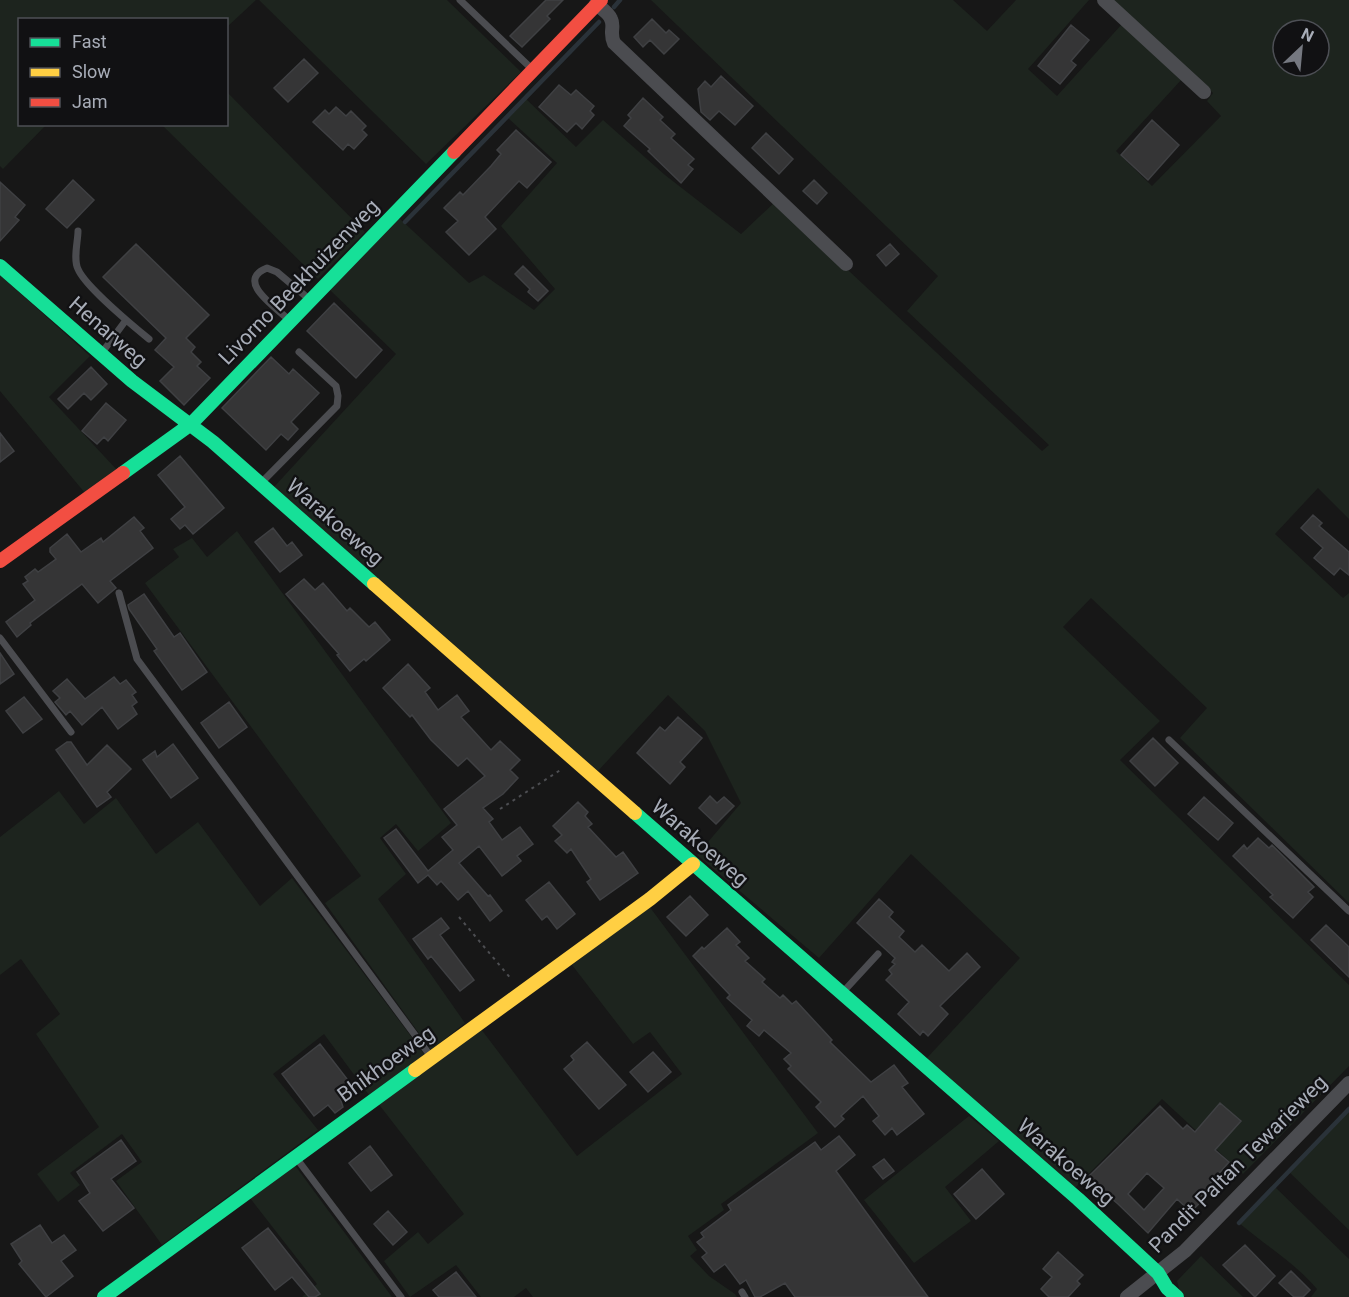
<svg xmlns="http://www.w3.org/2000/svg" width="1349" height="1297" font-family="Roboto,sans-serif">
<rect width="100%" height="100%" fill="#171717"/>
<!-- green -->
<path fill="#1d241e" fill-rule="evenodd" d="M 0,0 L 256,0 L 227,27 L 226,20 L 20,20 L 20,124 L 46,125 L 3,169 L 0,166 Z
M 259,0 L 447,0 L 521,72 L 426,164 Z
M 651,0 L 953,0 L 987,31 L 1016,0 L 1089,0 L 1028,69 L 1057,96 L 1122,24 L 1182,79 L 1116,151 L 1152,186 L 1221,116 L 1207,101 L 1213,93 L 1113,0 L 1349,0 L 1349,519 L 1318,488 L 1275,534 L 1343,598 L 1349,593 L 1349,903 L 1180,738 L 1207,708 L 1091,598 L 1063,627 L 1160,721 L 1120,760 L 1349,985 L 1349,1066 L 1243,1174 L 1162,1099 L 1073,1190 L 926,1059 L 1020,958 L 911,854 L 819,958 L 697,855 L 741,803 L 705,731 L 668,695 L 598,771 L 274,487 L 396,354 L 330,290 L 399,218 L 469,283 L 484,275 L 534,310 L 555,289 L 501,226 L 557,163 L 507,117 L 525,98 L 576,147 L 603,120 L 665,175 L 741,234 L 775,202 L 1042,451 L 1049,445 L 907,311 L 938,276 ZM 1283,30 L 1319,30 L 1319,66 L 1283,66 Z
M 227,92 L 365,232 L 318,279 L 162,125 L 226,124 Z
M 0,275 L 90,356 L 49,397 L 117,470 L 85,493 L 0,391 Z
M 237,531 L 451,823 L 418,851 L 396,824 L 380,838 L 406,874 L 378,899 L 465,1023 L 431,1050 L 325,903 L 361,876 L 145,583 L 179,557 L 173,549 L 192,538 L 207,557 Z
M 59,791 L 84,824 L 116,798 L 156,854 L 198,822 L 260,906 L 292,878 L 425,1055 L 369,1095 L 324,1034 L 273,1074 L 318,1130 L 162,1245 L 116,1181 L 142,1162 L 122,1134 L 70,1173 L 80,1185 L 58,1202 L 37,1174 L 99,1127 L 36,1034 L 60,1014 L 21,959 L 0,975 L 0,837 Z
M 649,906 L 818,1133 L 721,1204 L 724,1210 L 688,1236 L 697,1250 L 690,1256 L 709,1276 L 735,1294 L 737,1297 L 533,1297 L 526,1288 L 514,1297 L 481,1297 L 456,1265 L 410,1297 L 384,1261 L 418,1232 L 428,1244 L 464,1214 L 377,1102 L 481,1029 L 577,1156 L 682,1074 L 650,1032 L 633,1044 L 572,965 Z
M 1349,1109 L 1349,1230 L 1288,1171 Z
M 969,1116 L 999,1141 L 945,1187 L 971,1221 L 914,1263 L 864,1200 Z
M 294,1164 L 392,1297 L 302,1297 L 317,1284 L 250,1198 Z
M 1274,1186 L 1349,1259 L 1349,1297 L 1311,1297 L 1317,1289 C 1295,1263 1265,1245 1239,1223 Z
M 1201,1256 L 1243,1297 L 1185,1297 L 1180,1292 L 1177,1281 Z"/>
<g fill="none" stroke-linecap="round" stroke-linejoin="round">
<!-- stream -->
<path stroke="#2a3239" stroke-width="4.5" d="M 614,7 L 620,0
M 405,222 L 599,22
M 1239,1223 L 1349,1109"/>
</g>
<!-- building -->
<path fill="#353536" stroke="#3f4043" stroke-width="1.5" fill-rule="evenodd" d="M 546,0 L 563,0 L 547,16 L 550,19 L 522,47 L 510,36 Z
M 652,19 L 666,33 L 669,30 L 679,39 L 664,54 L 650,40 L 643,47 L 634,37 Z
M 1071,25 L 1089,40 L 1071,61 L 1076,65 L 1060,84 L 1038,66 Z
M 304,59 L 318,73 L 288,102 L 274,88 Z
M 721,76 L 753,106 L 735,125 L 719,111 L 710,120 L 701,112 L 698,89 L 705,81 L 711,87 Z
M 559,85 L 571,95 L 576,90 L 594,106 L 590,111 L 594,115 L 582,129 L 576,123 L 567,132 L 539,107 Z
M 643,98 L 663,117 L 660,120 L 675,134 L 671,138 L 694,159 L 688,165 L 693,169 L 681,183 L 648,151 L 650,149 L 624,126 L 631,118 L 628,115 Z
M 336,107 L 346,116 L 351,111 L 366,126 L 362,130 L 367,135 L 354,149 L 348,144 L 343,150 L 313,122 L 325,110 L 329,114 Z
M 1152,120 L 1179,145 L 1148,180 L 1121,155 Z
M 516,130 L 551,162 L 527,188 L 519,181 L 485,217 L 496,229 L 469,255 L 446,232 L 458,221 L 444,208 L 460,192 L 463,195 L 491,166 L 501,154 L 497,150 Z
M 766,133 L 793,159 L 779,174 L 752,148 Z
M 73,180 L 94,200 L 67,228 L 46,209 Z
M 814,180 L 827,193 L 817,204 L 803,191 Z
M 0,182 L 25,205 L 15,217 L 19,220 L 0,241 Z
M 136,244 L 209,315 L 186,338 L 195,347 L 191,352 L 201,362 L 197,366 L 210,378 L 184,405 L 160,381 L 174,367 L 155,350 L 166,338 L 103,277 Z
M 890,244 L 899,254 L 886,266 L 877,255 Z
M 523,266 L 548,291 L 538,301 L 528,292 L 530,289 L 515,274 Z
M 334,303 L 382,350 L 356,378 L 307,331 Z
M 271,357 L 289,374 L 293,369 L 319,393 L 291,422 L 298,429 L 288,440 L 281,434 L 266,450 L 222,408 Z
M 91,367 L 107,384 L 91,400 L 84,393 L 68,409 L 58,399 Z
M 106,403 L 126,420 L 108,441 L 104,437 L 97,444 L 82,431 Z
M 0,433 L 14,451 L 0,462 Z
M 180,456 L 224,508 L 193,534 L 185,525 L 180,529 L 171,519 L 185,507 L 158,475 Z
M 1313,515 L 1322,523 L 1319,526 L 1349,552 L 1349,575 L 1340,568 L 1334,575 L 1314,558 L 1323,548 L 1301,528 Z
M 134,517 L 144,528 L 140,531 L 153,548 L 110,581 L 116,588 L 98,603 L 82,584 L 30,623 L 31,625 L 17,637 L 6,622 L 35,600 L 23,584 L 28,581 L 25,577 L 35,569 L 38,572 L 56,559 L 50,552 L 50,548 L 67,534 L 81,552 L 101,538 L 103,542 Z
M 273,528 L 287,546 L 292,542 L 302,555 L 280,572 L 255,542 Z
M 304,579 L 315,590 L 323,583 L 347,611 L 350,608 L 369,627 L 375,622 L 390,640 L 366,661 L 364,659 L 350,671 L 337,655 L 339,654 L 286,594 Z
M 144,594 L 174,637 L 180,633 L 207,672 L 182,690 L 154,651 L 157,649 L 129,609 L 128,605 Z
M 0,653 L 14,674 L 0,684 Z
M 408,664 L 430,688 L 425,692 L 438,710 L 457,695 L 469,711 L 461,717 L 491,750 L 500,741 L 520,760 L 510,770 L 518,778 L 503,794 L 483,808 L 493,819 L 489,822 L 502,840 L 520,827 L 533,844 L 517,856 L 521,861 L 502,876 L 479,846 L 459,863 L 488,896 L 490,895 L 502,911 L 490,921 L 468,891 L 458,900 L 441,881 L 437,885 L 428,875 L 418,883 L 384,838 L 396,829 L 428,871 L 453,850 L 442,837 L 457,825 L 444,809 L 485,776 L 467,758 L 458,766 L 431,740 L 412,715 L 410,717 L 383,688 Z
M 114,677 L 120,684 L 126,680 L 136,692 L 132,695 L 137,702 L 132,706 L 137,714 L 118,729 L 102,707 L 82,725 L 70,711 L 66,715 L 55,702 L 60,698 L 53,691 L 67,679 L 85,699 Z
M 24,697 L 42,719 L 23,733 L 6,711 Z
M 229,702 L 247,727 L 219,748 L 201,723 Z
M 678,717 L 702,738 L 680,762 L 685,767 L 670,784 L 637,753 L 660,727 L 665,731 Z
M 1153,738 L 1178,763 L 1155,786 L 1130,761 Z
M 67,742 L 71,742 L 87,765 L 107,745 L 131,769 L 107,792 L 111,797 L 97,807 L 56,750 Z
M 173,744 L 198,778 L 171,798 L 143,760 L 155,751 L 157,757 Z
M 710,796 L 717,803 L 724,797 L 734,806 L 716,824 L 699,808 Z
M 1204,797 L 1233,823 L 1218,840 L 1188,814 Z
M 578,802 L 588,812 L 585,816 L 592,824 L 588,827 L 616,857 L 623,852 L 638,873 L 600,900 L 587,882 L 591,879 L 571,849 L 567,853 L 555,841 L 562,835 L 553,826 Z
M 1258,838 L 1269,848 L 1272,845 L 1314,887 L 1308,892 L 1313,897 L 1293,918 L 1270,897 L 1273,895 L 1233,856 L 1244,845 L 1247,849 Z
M 549,882 L 575,914 L 557,929 L 547,916 L 542,920 L 526,900 Z
M 690,896 L 708,915 L 686,936 L 667,917 Z
M 879,899 L 893,912 L 889,917 L 904,931 L 899,937 L 915,952 L 922,945 L 949,971 L 967,953 L 980,967 L 940,1006 L 948,1014 L 928,1036 L 923,1031 L 920,1035 L 898,1014 L 909,1002 L 886,980 L 892,974 L 889,970 L 895,964 L 892,962 L 895,958 L 857,923 Z
M 441,918 L 449,928 L 440,935 L 474,980 L 460,991 L 431,956 L 428,959 L 413,939 Z
M 1326,925 L 1349,947 L 1349,977 L 1311,940 Z
M 727,928 L 740,942 L 736,945 L 749,958 L 745,961 L 765,979 L 762,982 L 780,998 L 783,995 L 792,1004 L 796,1001 L 832,1040 L 830,1042 L 871,1082 L 894,1065 L 908,1083 L 902,1087 L 924,1114 L 897,1135 L 892,1128 L 885,1135 L 873,1121 L 879,1116 L 863,1096 L 841,1116 L 844,1119 L 835,1127 L 816,1107 L 821,1102 L 788,1069 L 791,1066 L 784,1059 L 791,1053 L 764,1030 L 759,1036 L 747,1026 L 752,1020 L 727,998 L 730,995 L 693,956 L 702,947 L 704,949 Z
M 587,1042 L 626,1085 L 599,1109 L 564,1069 L 574,1060 L 571,1056 Z
M 320,1044 L 354,1088 L 340,1098 L 343,1107 L 335,1113 L 328,1105 L 314,1116 L 282,1074 Z
M 653,1052 L 671,1072 L 648,1092 L 630,1072 Z
M 1220,1103 L 1241,1121 L 1215,1150 L 1229,1162 L 1208,1186 L 1212,1190 L 1191,1212 L 1177,1199 L 1148,1233 L 1118,1204 L 1103,1191 L 1101,1193 L 1086,1179 L 1160,1106 L 1183,1129 L 1187,1125 L 1195,1132 ZM 1147,1173 L 1164,1188 L 1144,1210 L 1128,1194 Z
M 839,1136 L 855,1155 L 836,1171 L 928,1297 L 795,1297 L 785,1283 L 760,1297 L 755,1297 L 746,1280 L 740,1284 L 725,1264 L 714,1272 L 702,1257 L 707,1253 L 697,1242 L 704,1237 L 701,1233 L 731,1210 L 728,1205 L 815,1142 L 821,1150 Z
M 121,1140 L 136,1161 L 111,1179 L 134,1208 L 103,1231 L 79,1201 L 90,1193 L 77,1172 Z
M 370,1146 L 392,1175 L 371,1191 L 349,1163 Z
M 884,1159 L 894,1171 L 883,1179 L 873,1167 Z
M 982,1169 L 1004,1194 L 976,1219 L 954,1194 Z
M 388,1211 L 407,1232 L 393,1245 L 374,1224 Z
M 40,1225 L 52,1243 L 64,1235 L 76,1250 L 61,1261 L 73,1276 L 46,1297 L 19,1264 L 22,1261 L 11,1244 Z
M 268,1228 L 320,1294 L 315,1297 L 309,1297 L 292,1277 L 275,1290 L 242,1248 Z
M 1245,1245 L 1275,1276 L 1255,1297 L 1223,1265 Z
M 1058,1252 L 1083,1275 L 1077,1281 L 1080,1284 L 1068,1297 L 1049,1297 L 1041,1289 L 1052,1277 L 1043,1269 Z
M 1291,1271 L 1310,1290 L 1303,1297 L 1294,1297 L 1279,1283 Z
M 456,1272 L 476,1297 L 439,1297 L 433,1290 Z"/>
<g fill="none" stroke-linecap="round" stroke-linejoin="round">
<!-- path -->
<path stroke="#4d4e52" stroke-width="2" stroke-dasharray="3 4.5" stroke-linecap="butt" d="M 500,809 L 562,769
M 459,917 L 512,980"/>
<!-- lane -->
<path stroke="#4b4c50" stroke-width="7" d="M 460,0 L 533,70
M 78,231 C 78,241 73,259 78,269 C 85,286 133,326 149,339
M 289,320 C 277,308 234,281 267,268 L 277,272 L 309,299
M 101,354 L 126,320
M 262,482 L 337,406 L 338,396 L 336,386 L 299,352
M 119,593 L 137,659 L 432,1058
M 0,638 L 71,732
M 1169,740 L 1349,911
M 843,992 L 878,954
M 297,1159 L 401,1297
M 742,1292 L 745,1297"/>
<!-- street -->
<path stroke="#4b4c50" stroke-width="14" d="M 1104,0 L 1204,92
M 596,4 C 601,8 609,13 611,19 C 615,27 609,32 614,43 L 846,264
M 1127,1297 L 1185,1251 L 1349,1083"/>
<!-- fast -->
<path stroke="#16e098" stroke-width="14" d="M 0,266 L 132,381 L 213,442 L 374,584
M 123,473 L 191,424 L 454,152
M 635,813 L 1078,1199 L 1158,1273 L 1167,1288 L 1177,1297
M 104,1297 L 415,1070"/>
<!-- slow -->
<path stroke="#ffcf43" stroke-width="14" d="M 374,584 L 635,813
M 415,1070 L 650,899 L 693,864"/>
<!-- jam -->
<path stroke="#f24e42" stroke-width="14" d="M 454,152 L 601,0
M 0,561 L 123,473"/>
</g>
<g text-anchor="middle" stroke-width="4.5" stroke-linejoin="round" paint-order="stroke">
<!-- street labels -->
<g font-size="21" fill="#a8adb8" stroke="#111113">
<text transform="translate(299 282) rotate(-46)" y="7">Livorno Beekhuizenweg</text>
<text transform="translate(108 332) rotate(41)" y="7">Henarweg</text>
<text transform="translate(335 522) rotate(41)" y="7">Warakoeweg</text>
<text transform="translate(700 843) rotate(41)" y="7">Warakoeweg</text>
<text transform="translate(386 1064) rotate(-36)" y="7">Bhikhoeweg</text>
<text transform="translate(1066 1162) rotate(41)" y="7">Warakoeweg</text>
<text transform="translate(1238 1164) rotate(-45)" y="7">Pandit Paltan Tewarieweg</text>
</g>
</g>
<!-- legend -->
<rect x="18" y="18" width="210" height="108" fill="#111113" stroke="#4d4f55" stroke-width="1.5"/>
<rect x="30" y="38" width="30" height="9" fill="#16e098" stroke="#4d4f55" stroke-width="1.5"/>
<text x="72" y="48" font-size="18" fill="#a8adb8">Fast</text>
<rect x="30" y="68" width="30" height="9" fill="#ffcf43" stroke="#4d4f55" stroke-width="1.5"/>
<text x="72" y="78" font-size="18" fill="#a8adb8">Slow</text>
<rect x="30" y="98" width="30" height="9" fill="#f24e42" stroke="#4d4f55" stroke-width="1.5"/>
<text x="72" y="108" font-size="18" fill="#a8adb8">Jam</text>
<!-- north arrow -->
<g transform="translate(1301 48) rotate(26)"><circle r="28" fill="#111113" stroke="#4d4f55" stroke-width="1.5"/>
<path d="M0-4.5L10 22L0 15L-10 22Z" fill="#757880"/>
<text y="-9" font-size="16" font-weight="bold" text-anchor="middle" fill="#a8adb8">N</text>
</g>
</svg>
